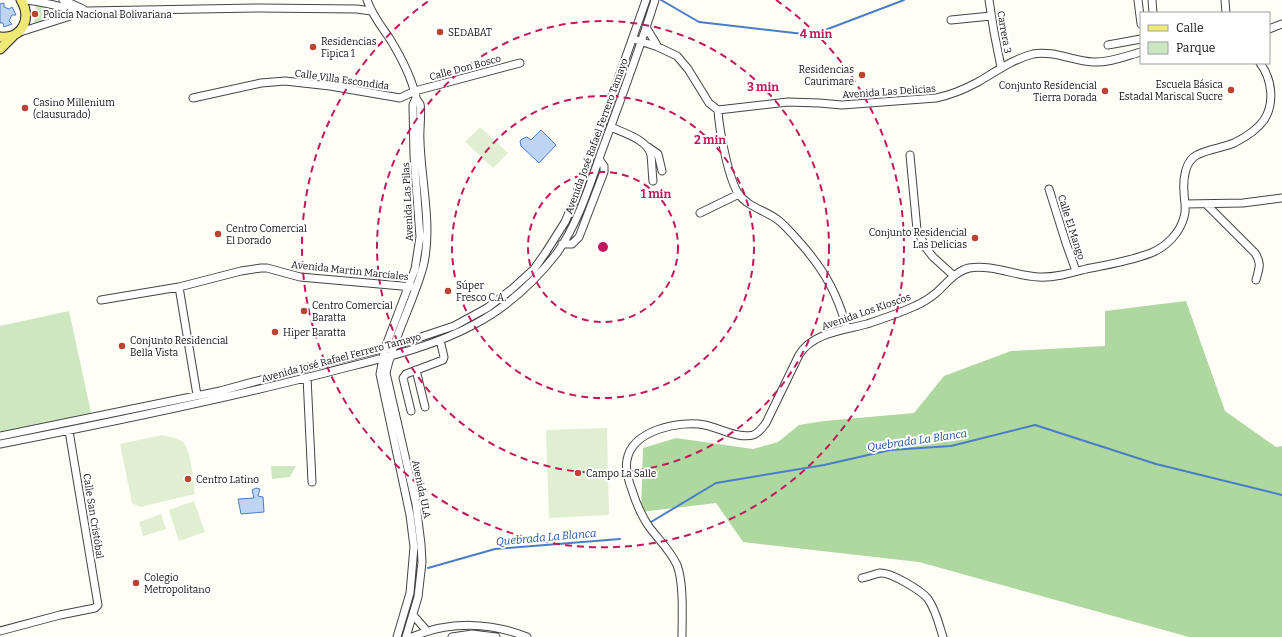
<svg xmlns="http://www.w3.org/2000/svg" width="1282" height="637" font-family="Bitter,serif">
<rect width="100%" height="100%" fill="#fefef6"/>
<!-- green -->
<path fill="#cde8c0" d="M 36,4 L 48,9 L 64,12 L 64,14 L 34,23 Z
M 69,311 L 92,417 L 0,437 L 0,326 Z
M 271,466 L 296,466 L 290,477 L 272,479 Z"/>
<!-- forest -->
<path fill="#afd7a0" d="M 1186,301 L 1225,411 L 1276,447 L 1282,446 L 1282,637 L 1189,637 L 919,562 L 743,542 L 716,503 L 641,512 L 643,448 L 676,438 L 753,449 L 778,442 L 799,425 L 824,421 L 914,413 L 944,376 L 1011,351 L 1105,346 L 1105,311 Z"/>
<!-- pitch -->
<path fill="#e0efd1" d="M 480,127 L 508,153 L 493,168 L 465,142 Z
M 607,428 L 609,515 L 549,518 L 546,430 Z
M 162,435 C 168,437 178,438 183,442 C 192,452 193,481 195,494 L 140,507 L 132,503 L 120,444 Z
M 194,501 L 205,532 L 179,541 L 169,510 Z
M 161,514 L 166,529 L 143,536 L 139,522 Z"/>
<!-- water -->
<path fill="#bdd5f3" stroke="#497dc5" d="M 4,3 L 4,7 L 9,9 L 12,7 L 16,15 L 12,15 L 9,21 L 12,24 L 4,27 L 3,23 L 0,23 L 0,4 Z
M 541,130 L 556,145 L 539,163 L 521,146 L 520,141 L 522,139 L 527,137 L 531,140 Z
M 256,488 L 260,489 L 258,496 L 263,497 L 264,512 L 241,514 L 238,499 L 254,498 L 252,490 Z"/>
<g fill="none" stroke-linecap="round" stroke-linejoin="round">
<!-- stream -->
<path stroke="#497dc5" stroke-width="2" d="M 661,0 L 699,22 L 812,35 L 904,0
M 651,522 L 716,483 L 824,465 L 890,450 L 951,446 L 1035,425 L 1156,464 L 1282,495
M 428,568 L 495,549 L 620,539"/>
<!-- minor casing -->
<g stroke="#444" stroke-width="9">
<path id="minor" d="M 23,0 C 44,1 65,9 87,11 L 258,8 L 357,9 L 371,11
M 63,0 L 83,9
M 367,0 C 372,15 381,26 390,39 C 401,57 411,76 416,97 C 416,100 419,102 420,104 C 422,113 419,131 420,141 C 421,180 433,229 423,267 C 413,303 394,336 386,373 L 416,504 L 421,544 L 422,562 L 418,597 L 406,637
M 989,0 L 994,32 L 1001,67
M 1138,0 L 1141,24
M 1152,0 L 1153,13
M 1225,0 L 1226,13
M 951,20 L 991,16
M 646,27 L 658,47
M 1269,29 L 1282,24
M 17,33 L 83,12
M 637,40 L 658,47 L 677,56 L 688,69 L 709,103 L 718,110
M 1108,45 L 1141,39
M 193,98 L 261,83 L 285,81 L 330,86 L 400,98 L 415,91 L 520,63
M 718,110 L 788,102 L 819,103 L 842,105 L 936,98 C 951,95 965,89 978,82 C 997,71 1011,60 1033,54 C 1053,50 1073,61 1093,62 C 1109,63 1126,56 1141,52
M 718,110 C 719,129 728,177 738,193 C 747,207 765,210 778,220 C 787,227 795,237 803,246 C 826,273 837,294 847,328
M 611,127 C 624,133 648,140 651,155 C 652,164 652,172 653,181
M 648,147 L 658,154 L 662,171
M 910,155 L 917,230 L 926,248 L 933,257 L 954,276
M 1049,189 L 1066,243 L 1076,271
M 1185,204 L 1243,203 L 1282,198
M 1206,204 L 1255,253 C 1262,264 1259,268 1256,280
M 700,213 L 739,194
M 562,244 L 572,244 L 579,237 L 604,172 L 604,166 L 599,159
M 101,300 L 179,287
M 416,370 L 425,407
M 307,377 L 312,482
M 197,395 L 179,287 L 241,271 L 261,268 L 267,268 L 300,277 L 413,287
M 411,411 L 403,378 L 406,374 L 443,360 L 444,357 L 440,340
M 0,436 L 220,391 L 316,365 L 394,346 L 454,326 L 487,308 L 512,289 L 534,269 L 546,252 L 565,222 L 580,187 L 646,0
M 0,444 C 107,423 215,401 321,374 C 373,360 427,350 475,324 C 507,307 535,281 557,253 C 578,223 589,187 601,153 C 620,102 639,51 655,0
M 862,578 C 868,577 874,574 880,573 C 891,572 922,591 928,599 C 936,610 939,625 943,637
M 413,615 L 427,631
M 0,631 L 60,615 L 95,608 L 98,605 L 69,431
M 397,637 L 410,593 L 414,547 L 410,515 L 380,374 L 385,348 L 415,269 L 420,237 L 414,156 L 413,105 L 416,98
M 412,637 C 449,621 490,622 527,637
M 452,637 L 472,634 L 496,637
M 682,637 C 682,617 684,583 677,565 C 670,550 659,540 650,528 C 642,517 636,503 632,490 C 629,482 625,469 627,460 C 632,430 680,420 705,425 C 719,428 739,439 753,435 C 759,433 762,428 766,423 L 799,355 C 812,333 844,330 867,324 C 882,319 900,313 915,306 C 922,303 930,298 936,293 C 946,284 956,271 969,268 C 992,264 1016,276 1038,277 C 1054,278 1071,273 1086,269 C 1107,265 1130,261 1151,253 C 1166,247 1180,233 1184,217 C 1187,209 1184,200 1184,192 C 1183,179 1185,161 1197,155 C 1208,149 1222,148 1234,143 C 1244,138 1257,130 1264,120 C 1275,103 1272,79 1260,63"/>
</g>
<!-- major casing -->
<g stroke="#222" stroke-width="11">
<path id="major" d="M 0,37 C 23,39 32,18 21,0
M 0,49 L 13,36"/>
</g>
<!-- minor -->
<use href="#minor" stroke="#fff" stroke-width="7"/>
<!-- major -->
<use href="#major" stroke="#efe875" stroke-width="9"/>
</g>
<!-- distance rings -->
<g fill="none" stroke="#c2185b" stroke-width="2" stroke-dasharray="7 5">
<circle cx="603" cy="247" r="75"/>
<circle cx="603" cy="247" r="151"/>
<circle cx="603" cy="247" r="226"/>
<path d="M776 0A301 301 0 1 1 430 0"/>
</g>
<!-- markers -->
<g fill="#b94431" stroke="#fff" stroke-width="1.5">
<circle cx="35" cy="14" r="4"/>
<circle cx="440" cy="32" r="4"/>
<circle cx="313" cy="47" r="4"/>
<circle cx="862" cy="75" r="4"/>
<circle cx="1231" cy="90" r="4"/>
<circle cx="1105" cy="91" r="4"/>
<circle cx="25" cy="108" r="4"/>
<circle cx="218" cy="234" r="4"/>
<circle cx="975" cy="238" r="4"/>
<circle cx="448" cy="291" r="4"/>
<circle cx="304" cy="311" r="4"/>
<circle cx="275" cy="332" r="4"/>
<circle cx="122" cy="346" r="4"/>
<circle cx="578" cy="473" r="4"/>
<circle cx="188" cy="479" r="4"/>
<circle cx="136" cy="583" r="4"/>
</g>
<g text-anchor="middle" stroke-width="4" stroke-linejoin="round" paint-order="stroke">
<!-- poi labels -->
<g font-size="10" fill="#111" stroke="#fff" text-anchor="start">
<text x="43" y="18">Policía Nacional Bolivariana</text>
<text x="448" y="36">SEDABAT</text>
<text x="321" y="45">Residencias<tspan x="321" dy="12">Fipica 1</tspan></text>
<text x="854" y="73" text-anchor="end">Residencias<tspan x="854" dy="12">Caurimare</tspan></text>
<text x="1223" y="88" text-anchor="end">Escuela Básica<tspan x="1223" dy="12">Estadal Mariscal Sucre</tspan></text>
<text x="1097" y="89" text-anchor="end">Conjunto Residencial<tspan x="1097" dy="12">Tierra Dorada</tspan></text>
<text x="33" y="106">Casino Millenium<tspan x="33" dy="12">(clausurado)</tspan></text>
<text x="226" y="232">Centro Comercial<tspan x="226" dy="12">El Dorado</tspan></text>
<text x="967" y="236" text-anchor="end">Conjunto Residencial<tspan x="967" dy="12">Las Delicias</tspan></text>
<text x="456" y="289">Súper<tspan x="456" dy="12">Fresco C.A.</tspan></text>
<text x="312" y="309">Centro Comercial<tspan x="312" dy="12">Baratta</tspan></text>
<text x="283" y="336">Hiper Baratta</text>
<text x="130" y="344">Conjunto Residencial<tspan x="130" dy="12">Bella Vista</tspan></text>
<text x="586" y="477">Campo La Salle</text>
<text x="196" y="483">Centro Latino</text>
<text x="144" y="581">Colegio<tspan x="144" dy="12">Metropolitano</tspan></text>
</g>
<!-- street labels -->
<g font-size="10" fill="#111" stroke="#fff">
<text transform="translate(1005 32) rotate(80)" y="4">Carrera 3</text>
<text transform="translate(465 67) rotate(-15)" y="4">Calle Don Bosco</text>
<text transform="translate(342 79) rotate(8)" y="4">Calle Villa Escondida</text>
<text transform="translate(889 91) rotate(-4)" y="4">Avenida Las Delicias</text>
<text transform="translate(596 136) rotate(-70)" y="4">Avenida José Rafael Ferrero Tamayo</text>
<text transform="translate(407 202) rotate(-93)" y="4">Avenida Las Pilas</text>
<text transform="translate(1072 227) rotate(72)" y="4">Calle El Mango</text>
<text transform="translate(350 270) rotate(6)" y="4">Avenida Martin Marciales</text>
<text transform="translate(866 311) rotate(-19)" y="4">Avenida Los Kioscos</text>
<text transform="translate(341 357) rotate(-15)" y="4">Avenida José Rafael Ferrero Tamayo</text>
<text transform="translate(422 489) rotate(78)" y="4">Avenida ULA</text>
<text transform="translate(94 516) rotate(81)" y="4">Calle San Cristóbal</text>
</g>
<!-- water labels -->
<g font-size="11" font-style="italic" fill="#21509c" stroke="#fff">
<text transform="translate(917 440) rotate(-8)" y="4">Quebrada La Blanca</text>
<text transform="translate(546 537) rotate(-5)" y="4">Quebrada La Blanca</text>
</g>
</g>
<circle cx="603" cy="247" r="6" fill="#c2185b" stroke="#fff" stroke-width="2"/>
<g font-size="12" text-anchor="middle" font-weight="bold" fill="#c2185b" stroke="#fff" stroke-width="4" stroke-linejoin="round" paint-order="stroke">
<text x="816" y="38">4 min</text>
<text x="763" y="91">3 min</text>
<text x="710" y="144">2 min</text>
<text x="656" y="198">1 min</text>
</g>
<!-- legend -->
<rect x="1140" y="12" width="130" height="52" fill="#ffffff" stroke="#a0a0a0"/>
<rect x="1148" y="25" width="20" height="6" fill="#efe875" stroke="#a0a0a0"/>
<text x="1176" y="32" font-size="12" fill="#111111">Calle</text>
<rect x="1148" y="42" width="20" height="12" fill="#cde8c0" stroke="#a0a0a0"/>
<text x="1176" y="52" font-size="12" fill="#111111">Parque</text>
</svg>
